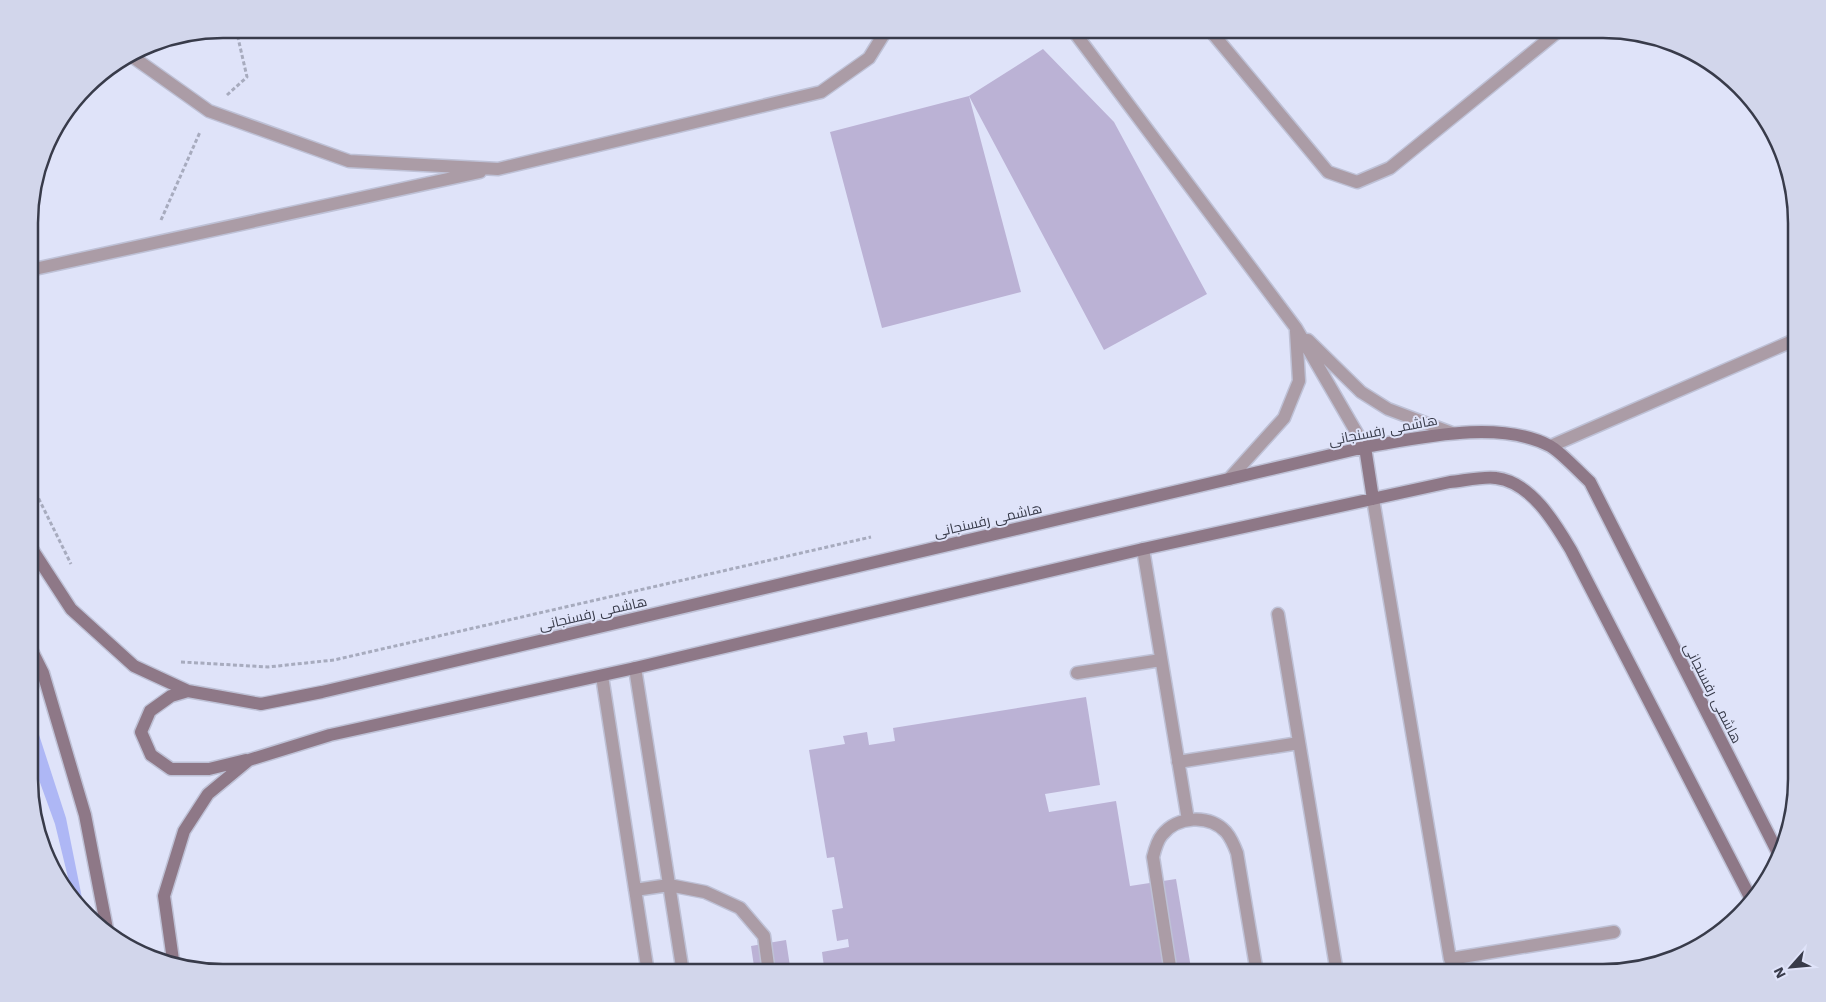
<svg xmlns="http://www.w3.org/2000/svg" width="1826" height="1002" font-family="'Work Sans',Cairo,sans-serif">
<rect width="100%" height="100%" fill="#dfe3f9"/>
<!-- green -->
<path fill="#aeb7f5" d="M 30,707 L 66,818 L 84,908 L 73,898 L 55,824 L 30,755 Z"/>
<!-- building -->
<path fill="#bbb2d5" d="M 1043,49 L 1114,122 L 1207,294 L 1104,350 L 969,96 Z
M 969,96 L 1021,292 L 882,328 L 830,132 Z
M 1086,697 L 1100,785 L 1045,794 L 1049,812 L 1116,801 L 1130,886 L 1176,879 L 1191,968 L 1159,973 L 795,973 L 824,967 L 822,952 L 849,947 L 848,939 L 837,941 L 832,910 L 843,908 L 834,857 L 827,858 L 809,750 L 845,744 L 843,736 L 867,732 L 869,745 L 895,741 L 893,728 Z
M 786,940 L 791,973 L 755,973 L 751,946 Z"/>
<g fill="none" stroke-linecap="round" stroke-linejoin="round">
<!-- lane casing -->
<g stroke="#bec1d6" stroke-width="15">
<path id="lane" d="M 1209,29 L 1328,172 L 1357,182 L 1390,168 L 1561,29
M 130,55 L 209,111 L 349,161 L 498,169 L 821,92 L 869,58 L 887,29
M 30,270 L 480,172
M 1373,499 L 1450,959 L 1614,932
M 1143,549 L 1188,820
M 1278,614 L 1337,973
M 635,668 L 683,973
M 1077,673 L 1161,660
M 602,676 L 648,973
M 1178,762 L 1299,743
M 635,890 L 669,885 L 705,892 L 740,908 L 764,936 L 769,973
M 1171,973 L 1153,857 C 1155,849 1157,841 1162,835 C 1177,816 1209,814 1226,832 C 1231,838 1234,845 1237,853 L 1257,973"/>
</g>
<!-- street casing -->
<g stroke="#bec1d6" stroke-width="15">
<path id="street" d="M 1072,29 L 1296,328 L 1365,447
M 1308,340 L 1361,392 L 1388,409 L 1452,433
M 1551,446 L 1797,339
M 1229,479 L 1284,418 L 1299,381 L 1296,331"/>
</g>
<!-- secondary casing -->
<g stroke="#bec1d6" stroke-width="15">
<path id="secondary" d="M 1365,447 L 1373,499
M 30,546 L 71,609 L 134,666 L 188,691 L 261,704 L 322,692 L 1365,447 C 1419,438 1499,419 1550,446 C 1561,452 1579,472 1590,482 L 1778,853
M 30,647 L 43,673 L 85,815 L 107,929
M 188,691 L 171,696 L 150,711 L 141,732 L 151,755 L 171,769 L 209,769 L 246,760
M 174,967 L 164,896 L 184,831 L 208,794 L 249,760 L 330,735 L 635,668 L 1143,549 L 1450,482 C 1462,481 1484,476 1496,478 C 1531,482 1555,523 1571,550 L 1752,901"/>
</g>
<!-- path -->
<path stroke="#a7abbe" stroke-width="3" stroke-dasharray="4 2.5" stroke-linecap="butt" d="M 227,95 L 247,77 L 236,29
M 161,220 L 200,132
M 30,481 L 71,564
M 181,662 L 268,667 L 334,660 L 871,537"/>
<!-- lane -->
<use href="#lane" stroke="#ab9ca6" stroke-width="12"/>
<!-- street -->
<use href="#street" stroke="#ab9ca6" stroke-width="12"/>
<!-- secondary -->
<use href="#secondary" stroke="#8e7887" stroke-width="12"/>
</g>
<g text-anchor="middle" stroke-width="4" stroke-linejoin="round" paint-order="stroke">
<!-- street labels -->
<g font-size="14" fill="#383b4a" stroke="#dfe3f9">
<text transform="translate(1383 430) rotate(-11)" y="5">هاشمی رفسنجانی</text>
<text transform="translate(988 520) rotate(-13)" y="5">هاشمی رفسنجانی</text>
<text transform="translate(593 613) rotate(-13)" y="5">هاشمی رفسنجانی</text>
<text transform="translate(1713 693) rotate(63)" y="5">هاشمی رفسنجانی</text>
</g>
</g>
<!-- crop -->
<path d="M0 0H1826V1002H0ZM223 38H1603A185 185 0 0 1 1788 223V779A185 185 0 0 1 1603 964H223A185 185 0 0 1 38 779V223A185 185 0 0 1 223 38Z" fill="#d2d6eb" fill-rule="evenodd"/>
<path fill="none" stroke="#383b4a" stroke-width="2.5" d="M223 38H1603A185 185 0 0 1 1788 223V779A185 185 0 0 1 1603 964H223A185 185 0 0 1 38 779V223A185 185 0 0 1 223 38Z"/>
<!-- north arrow -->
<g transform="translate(1791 967) rotate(243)" stroke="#dfe3f9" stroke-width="4" paint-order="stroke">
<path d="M0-4L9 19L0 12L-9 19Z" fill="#383b4a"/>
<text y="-8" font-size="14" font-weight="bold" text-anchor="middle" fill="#383b4a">N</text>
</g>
</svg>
